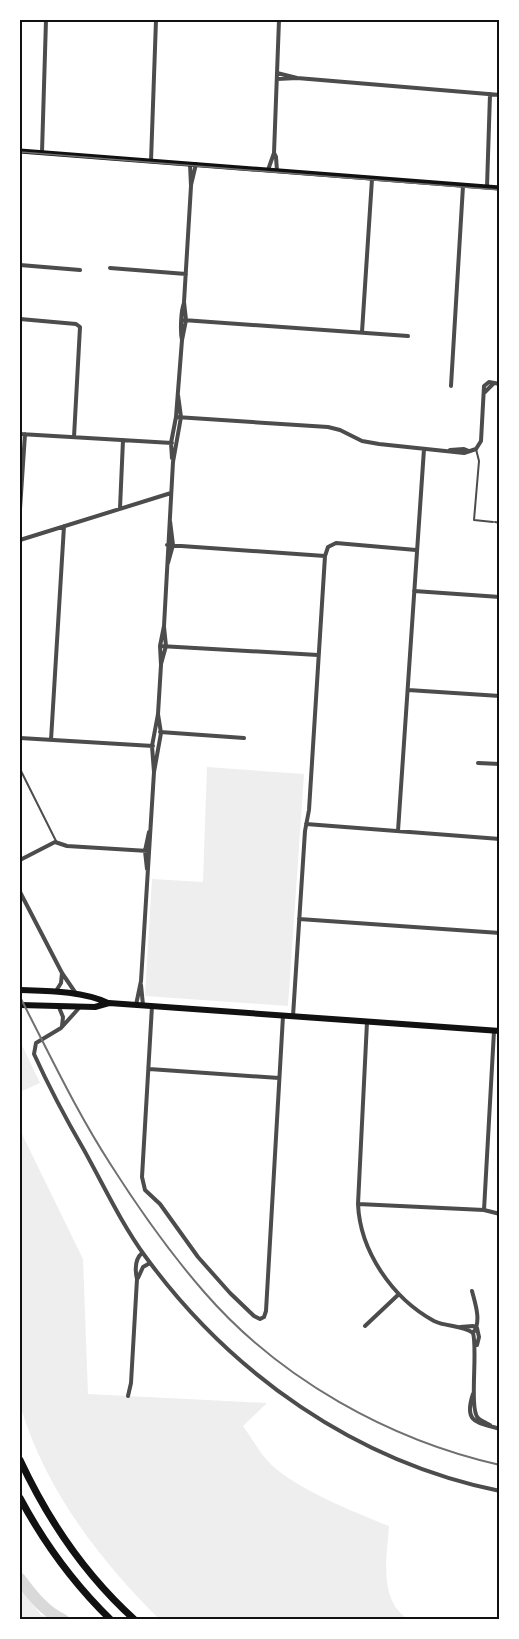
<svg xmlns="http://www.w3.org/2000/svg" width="519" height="1639" font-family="Inter,sans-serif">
<rect width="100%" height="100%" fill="#fff"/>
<!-- green -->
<path fill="#eee" d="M 207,767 L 304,774 L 288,1006 L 145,996 L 152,879 L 203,882 Z
M 20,1041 L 40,1083 L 20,1092 Z
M 20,1130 L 83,1259 L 88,1394 L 267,1403 L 243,1426 C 251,1437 258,1450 267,1460 C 289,1486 356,1513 389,1526 C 387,1556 378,1600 408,1619 L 159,1619 C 98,1558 45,1489 20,1405 Z
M 20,1588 L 41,1615 L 56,1619 L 20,1619 Z"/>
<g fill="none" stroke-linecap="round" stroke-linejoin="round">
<!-- river -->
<path stroke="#d9d9d9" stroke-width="12" d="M 20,1579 C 32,1595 44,1611 63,1620"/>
<!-- path -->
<path stroke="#111" stroke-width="1.5" d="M 20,1619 L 20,1620"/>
<!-- service -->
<path stroke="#4c4c4c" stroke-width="2" d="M 476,449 L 479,461 L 474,520 L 493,522
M 495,522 L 500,523
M 20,769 L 56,841"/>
<!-- minor -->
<path stroke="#4c4c4c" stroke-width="4" d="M 277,73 L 297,78
M 277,79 L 297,78 L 500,95
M 42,152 L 46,20
M 151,161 L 156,20
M 268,170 L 274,153
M 277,171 L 276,157 L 274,153 L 279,20
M 191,185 L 196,164
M 487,187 L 490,94
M 20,265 L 80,270
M 110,268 L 186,274
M 20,319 L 76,324 L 80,327 L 74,437
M 183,320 L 408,336
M 362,332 L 372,179
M 182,340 L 186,320 L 184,302 L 191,186 L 190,164
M 451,386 L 463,186
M 485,392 L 494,383
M 176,417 L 328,427 L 340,430 L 362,441 L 379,444 L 464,453 L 476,449 L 481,441 L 484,386 L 489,382 L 500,384
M 20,434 L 172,443
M 450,450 L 464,449 L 469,451
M 172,458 L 171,443 L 176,417 L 182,340 C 180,331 181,310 184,303
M 120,508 L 123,440
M 20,509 L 25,434
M 20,540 L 171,493
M 167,545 L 325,556 L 328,547 L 336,543 L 416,550
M 168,563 L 173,545 L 170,521
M 414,591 L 500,597
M 160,646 L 318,655
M 161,664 L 166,646 L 164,627
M 408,690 L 500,696
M 160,732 L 244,738
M 20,738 L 153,746
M 51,740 L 64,526
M 478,763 L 500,764
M 154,772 L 152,746 L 158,714 L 161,665 L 160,646 L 164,626 L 173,462 L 181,417 L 178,395
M 306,824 L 500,839
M 398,831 L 424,449
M 20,860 L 55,842 L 67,846 L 148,851
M 147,869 L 145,851 L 149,832
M 20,892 L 62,973 L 77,995
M 299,919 L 500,933
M 141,985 L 143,1005
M 56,991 L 61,983 L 62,973
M 58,1005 L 63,1017 L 62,1026
M 136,1005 L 141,981 L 154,772 L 161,733 L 158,714
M 152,1006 L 142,1177 L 145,1190 L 160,1204 L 198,1257 L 230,1293 L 254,1316 L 260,1319 L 264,1317 L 266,1311 L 283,1016
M 79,1008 L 61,1028 L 36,1043 L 34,1054 C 49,1087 66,1119 84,1150 C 104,1186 121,1223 145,1256 C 231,1374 356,1462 500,1491
M 293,1016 L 305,831 L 309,810 L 325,556
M 367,1022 L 358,1204 C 360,1251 392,1298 434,1321 C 446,1327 462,1325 473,1333 C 478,1350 469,1409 478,1418 C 481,1421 486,1423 490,1425
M 149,1069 L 279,1078
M 358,1204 L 484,1210 L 500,1214
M 484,1210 L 494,1031
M 138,1278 L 143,1267 L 150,1263
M 472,1291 C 475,1303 482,1322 473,1333
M 365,1326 L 399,1294
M 460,1327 L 473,1326 L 477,1328 L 479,1337 L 477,1345
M 473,1394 C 463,1424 478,1422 500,1429
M 128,1396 L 131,1383 L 137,1279 C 135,1270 135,1259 142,1253"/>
<!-- secondary -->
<path stroke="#111" stroke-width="5" d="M 20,151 L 500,188"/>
<!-- primary -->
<path stroke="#111" stroke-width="6" d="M 20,990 C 48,991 82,991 108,1003
M 20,1005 L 95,1007 L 109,1003 L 500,1031"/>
<!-- motorway -->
<path stroke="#111" stroke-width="7" d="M 20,1460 C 48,1520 85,1575 135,1620
M 20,1498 C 44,1543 74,1584 111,1620"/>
<!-- tram -->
<path stroke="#707070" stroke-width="1.5" d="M 20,152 L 500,190"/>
<!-- rail -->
<path stroke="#707070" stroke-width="2" d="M 20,997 C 49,1053 76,1111 111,1165 C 139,1209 170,1253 205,1293 C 280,1379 389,1440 500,1465"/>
</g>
<!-- border -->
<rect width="519" height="1639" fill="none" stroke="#ffffff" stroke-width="42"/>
<rect x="21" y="21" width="477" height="1597" fill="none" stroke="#111" stroke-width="2"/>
</svg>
